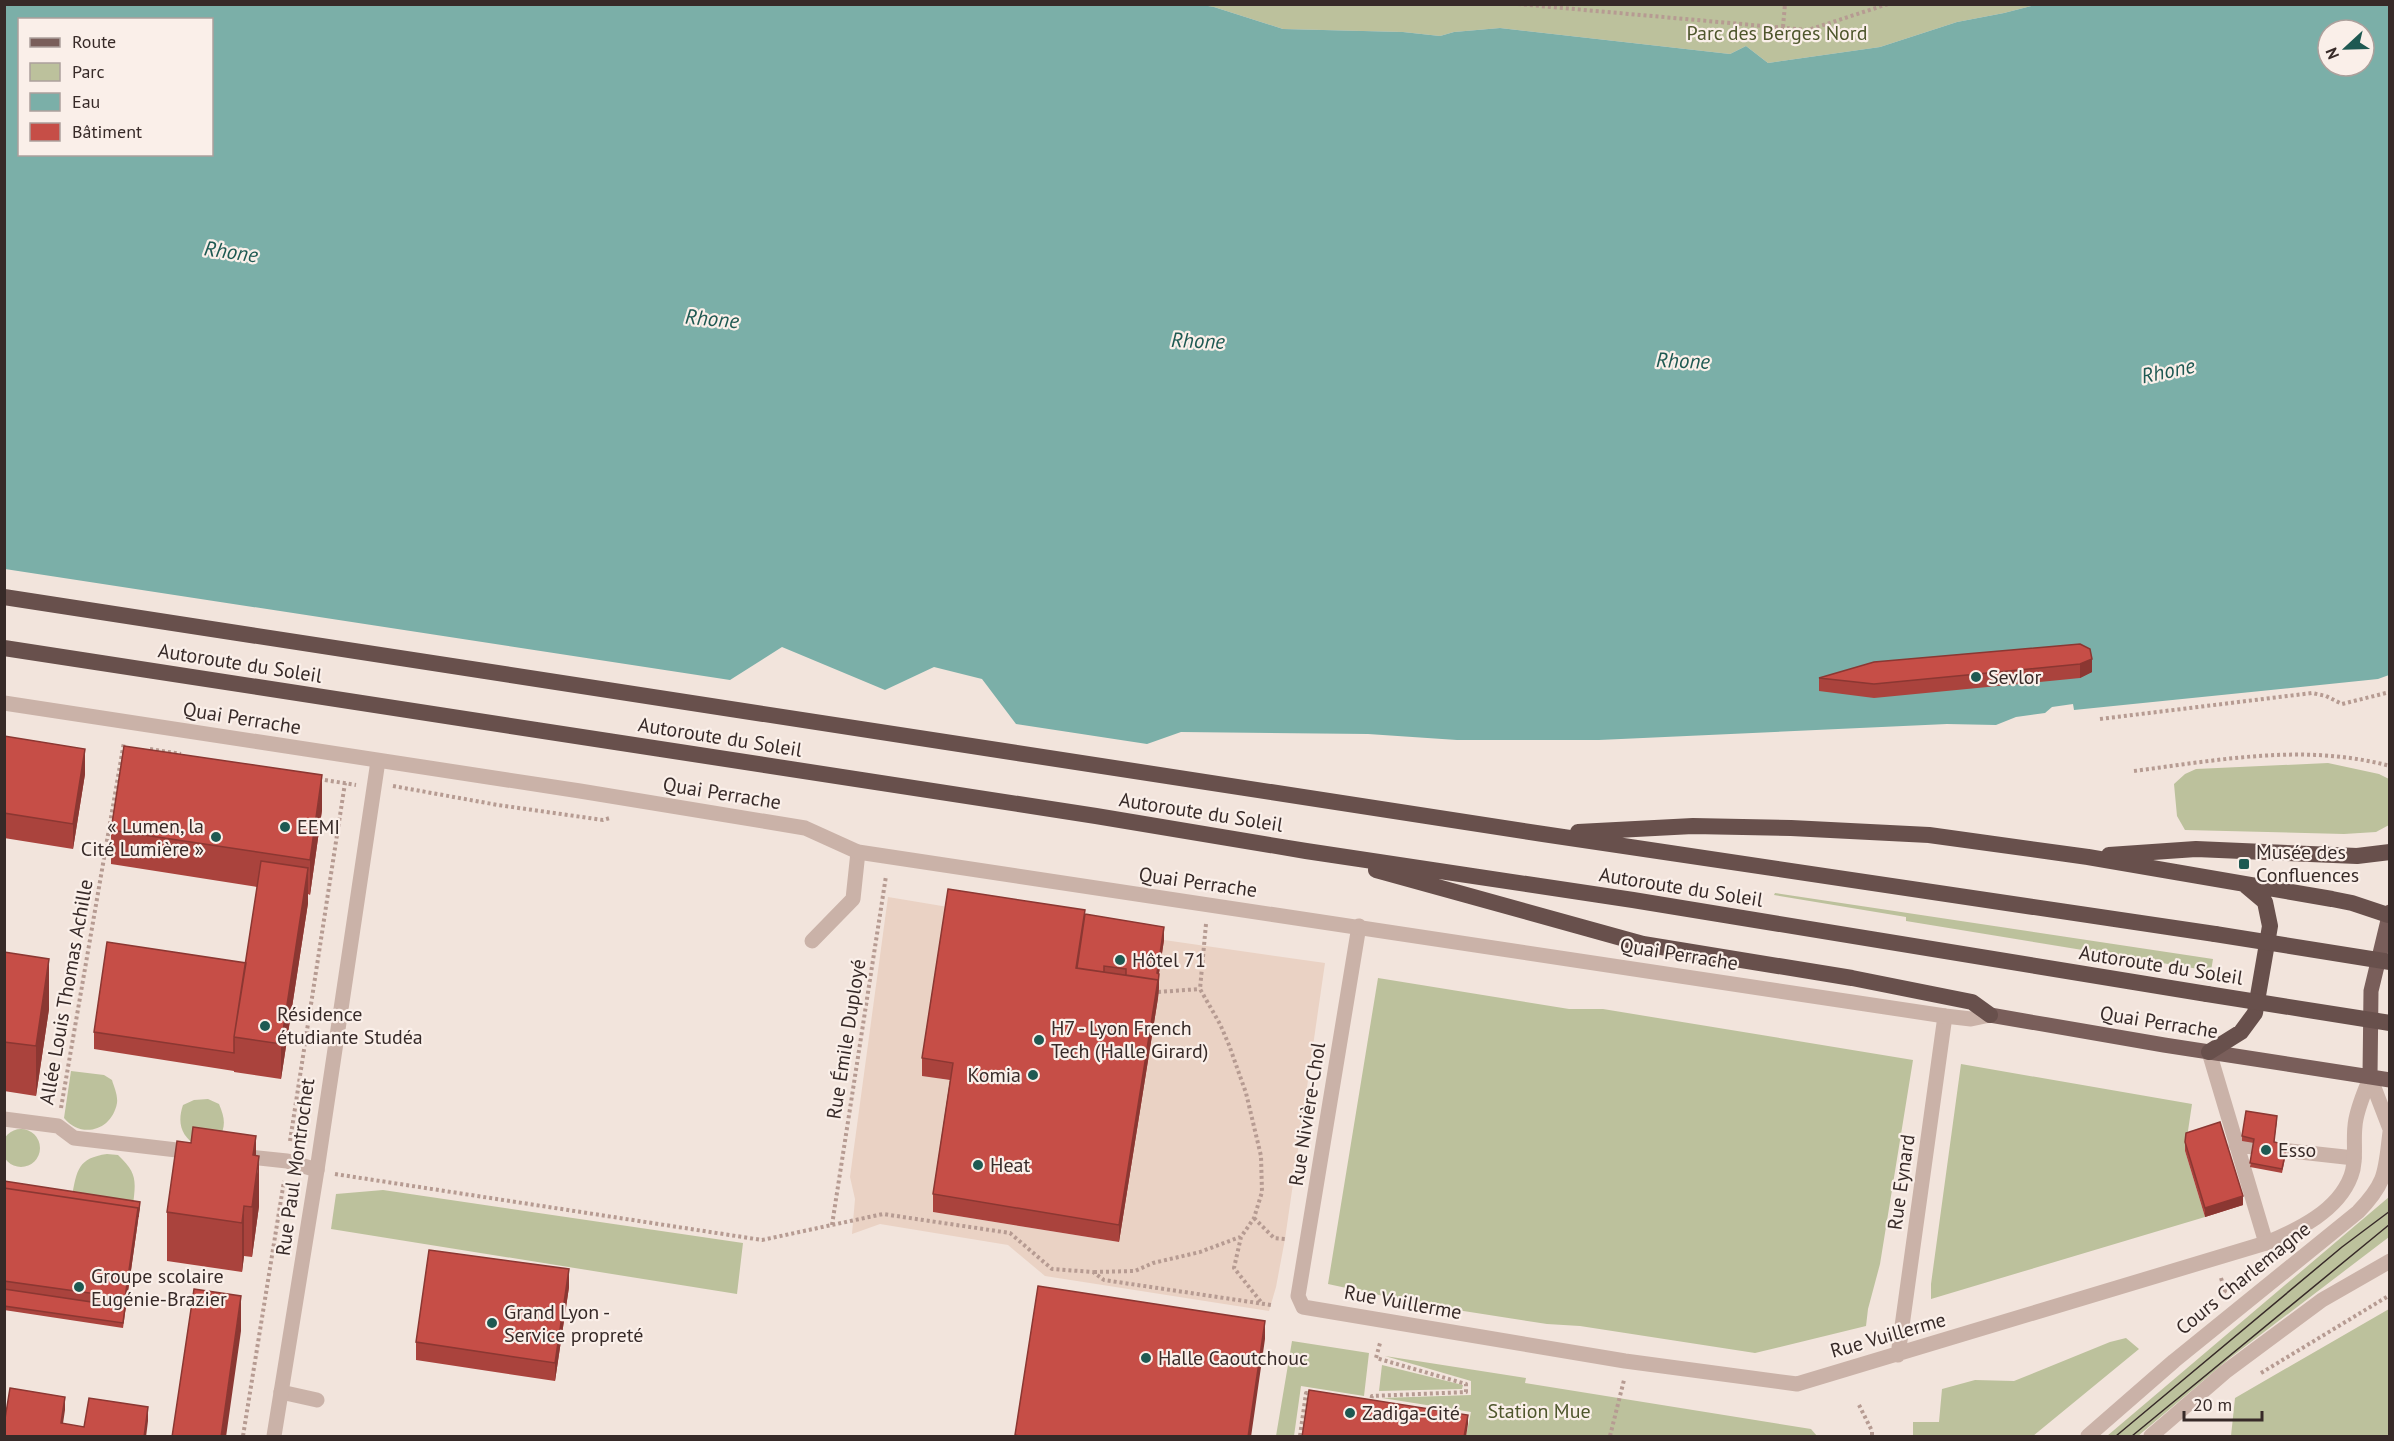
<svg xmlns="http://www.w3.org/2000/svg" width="2394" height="1441" font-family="'PT Sans',sans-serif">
<rect width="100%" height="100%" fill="#f2e4dc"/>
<!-- green -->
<path fill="#bcc19c" d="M 1196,5 L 2035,5 L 2004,13 L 1957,22 L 1880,47 L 1768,63 L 1746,46 L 1730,54 L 1500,28 L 1454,32 L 1440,36 L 1403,32 L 1283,29 L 1214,7 Z
M 2328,763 L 2379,774 L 2389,779 L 2389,825 L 2376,832 L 2344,834 L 2185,830 L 2177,816 L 2174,784 L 2185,774 L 2196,769 Z
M 1775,893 L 2213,959 L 2211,971 L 1906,921 L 1906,917 L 1774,895 Z
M 1378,978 L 1569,1009 L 1603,1009 L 1913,1060 L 1880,1264 L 1868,1309 L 1866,1326 L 1755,1353 L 1580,1326 L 1547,1324 L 1425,1305 L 1328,1284 Z
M 1961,1064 L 2192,1104 L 2185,1151 L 2205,1217 L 1931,1299 L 1931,1284 Z
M 71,1071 L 104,1075 L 112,1080 C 114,1087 118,1095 117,1103 C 112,1131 81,1139 64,1118 Z
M 208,1099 L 219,1104 C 225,1118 226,1126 219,1139 L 197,1146 C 181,1136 177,1123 183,1105 L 194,1100 Z
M2 1148a19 19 0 1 1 38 0a19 19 0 1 1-38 0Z
M 107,1154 L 118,1155 C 137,1173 136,1180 133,1205 L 72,1196 C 77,1170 78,1158 107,1154 Z
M 383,1190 L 743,1243 L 737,1294 L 331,1229 L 336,1194 Z
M 2389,1197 L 2389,1237 L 2230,1358 L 2138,1436 L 2107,1436 Z
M 2389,1309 L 2389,1436 L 2231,1436 L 2235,1398 Z
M 2126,1338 L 2139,1349 L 2033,1436 L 1913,1436 L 1913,1422 L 1939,1422 L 1942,1389 L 1975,1380 L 2014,1381 L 2110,1342 Z
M 1292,1341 L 1369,1353 L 1364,1396 L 1301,1386 L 1294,1436 L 1276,1436 Z
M 1385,1356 L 1526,1378 L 1525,1383 L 1811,1429 L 1817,1436 L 1466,1436 L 1471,1412 L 1382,1398 L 1471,1395 L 1471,1381 Z
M 1382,1365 L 1463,1385 L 1462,1389 L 1379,1391 Z"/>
<!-- plaza -->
<path fill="#ead2c4" d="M 888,897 L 948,907 L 922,1075 L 953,1081 L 933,1212 L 1119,1242 L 1158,998 L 1159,987 L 1157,987 L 1164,940 L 1325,963 L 1285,1239 L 1276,1287 L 1269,1311 L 1045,1276 L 1008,1245 L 880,1224 L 852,1234 L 855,1199 L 850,1177 Z"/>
<!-- water -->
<path fill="#7bafa8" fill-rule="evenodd" d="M 1196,4 L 1214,7 L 1283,29 L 1403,32 L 1440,36 L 1454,32 L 1500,28 L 1730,54 L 1746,46 L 1768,63 L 1880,47 L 1957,22 L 2004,13 L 2035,5 L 2389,5 L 2389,675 L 2378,679 L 2074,710 L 2073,704 L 2052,707 L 2045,713 L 2016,717 L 1996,725 L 1947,724 L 1599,740 L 1457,740 L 1368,734 L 1181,732 L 1147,744 L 1016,724 L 982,679 L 934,667 L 885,690 L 782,647 L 730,680 L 5,569 L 4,5 ZM 20,20 L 212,20 L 212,154 L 20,154 ZM 2328,30 L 2364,30 L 2364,66 L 2328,66 Z"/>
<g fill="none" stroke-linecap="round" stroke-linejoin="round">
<!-- path -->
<path stroke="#b69b92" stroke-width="4" stroke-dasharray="3 3" stroke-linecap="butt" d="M 1518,4 L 1808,30 L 1888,4
M 1783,27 L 1785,4
M 2100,719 L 2312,693 L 2326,696 L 2342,704 L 2390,692
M 150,749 L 181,754
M 2134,771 C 2219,760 2305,743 2390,766
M 319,779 L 356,785
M 393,786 L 498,805 L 603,820 L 610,818
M 1206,924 L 1200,989 L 1220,1024 L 1229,1045 L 1246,1093 L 1261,1156 L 1262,1192 L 1254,1218 L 1241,1237 L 1234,1268 L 1261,1302
M 1158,992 L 1200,989
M 61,1108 L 124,742
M 290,1141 L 345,783
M 335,1174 L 762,1240 L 883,1214 L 1010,1233 L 1052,1269 L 1093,1272 L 1104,1280 L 1271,1305
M 1254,1218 L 1274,1238 L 1285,1239
M 832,1225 L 886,876
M 1094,1272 L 1135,1271 L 1153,1263 L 1200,1252 L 1240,1237
M 2221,1278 L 2225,1291 L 2223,1293
M 2261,1373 L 2390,1295
M 1368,1401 L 1371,1401 L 1372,1396 L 1466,1392 L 1466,1384 L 1376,1358 L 1380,1343
M 1859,1405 L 1872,1431 L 1872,1436
M 243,1436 L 284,1181
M 1300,1436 L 1306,1393 L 1313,1394
M 1610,1436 L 1624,1380"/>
<!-- service -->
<path stroke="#cab2a8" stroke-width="15" d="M 812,941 L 853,899 L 858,852
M 2209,1052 L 2266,1243
M 2236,1145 L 2354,1158
M 281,1392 L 317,1400"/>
<!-- pedestrian -->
<path stroke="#cab2a8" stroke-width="15" d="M 4,1119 L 58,1126 L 74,1138 L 194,1152
M 239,1156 L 287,1161 L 317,1170"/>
<!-- minor -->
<path stroke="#cab2a8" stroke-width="15" d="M 1359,926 L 1298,1296 L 1303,1307 L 1625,1361 L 1797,1384 L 2266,1243 C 2298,1230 2338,1211 2351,1176 C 2357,1161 2353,1142 2355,1126 C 2356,1110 2365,1092 2370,1077
M 1898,1355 L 1945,1016"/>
<!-- tertiary -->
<path stroke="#cab2a8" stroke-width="15" d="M 4,703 L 580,791 L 805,828 L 858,852 L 1945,1016 L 1971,1019 L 1990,1015
M 2370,1077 L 2390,1129
M 274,1436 L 317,1170 L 378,761
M 2088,1436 L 2174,1361 L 2358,1212 C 2387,1182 2385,1172 2390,1132
M 2151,1436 L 2225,1372 L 2322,1300 L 2390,1261"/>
<!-- primary -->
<path stroke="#795e5a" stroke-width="15" d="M 1990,1015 L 2164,1045 L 2390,1080
M 2370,1077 L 2371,991 L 2390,912"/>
<!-- trunk -->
<path stroke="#68504c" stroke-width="16" d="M 4,597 L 1543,834 L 2215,934
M 4,648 L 1096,816 L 1306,851 L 1633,900 L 2207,994
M 1578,832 L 1693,826 L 1791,828 L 1929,835 L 2088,857 L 2332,899 L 2352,903 L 2388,915
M 2109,855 L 2196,849 L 2357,856 L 2390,852
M 1376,870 L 1643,944 L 1852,978 L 1972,1002 L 1990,1015
M 2209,1052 L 2241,1032 L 2255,1013 L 2270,926 L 2265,902 L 2246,886"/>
<!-- tram -->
<path stroke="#372a28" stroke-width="1.5" d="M 2116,1436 L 2342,1247 L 2390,1211
M 2132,1436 L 2390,1224"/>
<!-- trunk-bridge -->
<path stroke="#68504c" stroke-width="16" d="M 2215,934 L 2390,962
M 2207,994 L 2390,1023"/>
</g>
<!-- wall -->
<path fill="#aa433d" d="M 2080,644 L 2092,672 L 2080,678 L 1874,698 L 1819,691 L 1819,678 Z
M 4,736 L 85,774 L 73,849 L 4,838 Z
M 322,810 L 310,895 L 308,894 L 308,903 L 281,1079 L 234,1072 L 234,1071 L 94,1049 L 94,1032 L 246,963 L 257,887 L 111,864 L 111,830 Z
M 1085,914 L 1164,940 L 1159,973 L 1159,987 L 1158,998 L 1119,1242 L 933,1212 L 933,1194 L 950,1080 L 922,1076 L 922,1058 Z
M 4,952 L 49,1009 L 36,1096 L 4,1091 Z
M 2277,1121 L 2274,1142 L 2287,1149 L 2282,1173 L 2250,1167 L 2254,1143 L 2242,1141 L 2242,1136 Z
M 2185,1142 L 2243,1205 L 2205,1217 L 2185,1151 Z
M 256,1156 L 259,1206 L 252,1257 L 244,1256 L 242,1272 L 167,1261 L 167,1212 Z
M 4,1181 L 140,1206 L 123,1328 L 4,1310 Z
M 569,1287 L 555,1381 L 416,1360 L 416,1342 Z"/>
<!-- shaded-wall -->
<path fill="#8b3732" d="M 2092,659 L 2092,672 L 2080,678 L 2080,664 Z
M 85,749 L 85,774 L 73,849 L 73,824 Z
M 322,775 L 322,810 L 310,895 L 310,860 Z
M 308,868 L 308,903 L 281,1079 L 281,1044 Z
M 1164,927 L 1164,940 L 1157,987 L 1157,973 Z
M 49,959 L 49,1009 L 36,1096 L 36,1046 Z
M 1159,974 L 1159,987 L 1158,998 L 1158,984 Z
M 1158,980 L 1158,998 L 1119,1242 L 1119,1225 Z
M 256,1136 L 256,1183 L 259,1156 L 259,1206 L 252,1257 L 253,1155 Z
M 2243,1196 L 2243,1205 L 2205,1217 L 2205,1208 Z
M 140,1202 L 138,1221 L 125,1312 L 125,1298 L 138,1208 Z
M 244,1206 L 244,1256 L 242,1272 L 242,1223 Z
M 569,1269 L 569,1287 L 555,1381 L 555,1363 Z
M 241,1296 L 241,1331 L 226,1437 L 221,1437 Z
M 1265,1321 L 1265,1339 L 1251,1437 L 1248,1437 Z
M 65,1397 L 65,1410 L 61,1437 L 61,1423 Z
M 148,1407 L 148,1421 L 146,1437 L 144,1437 Z
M 1468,1415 L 1468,1424 L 1466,1437 L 1464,1437 Z"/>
<!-- building -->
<path fill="#c64e47" stroke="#8b3732" stroke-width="1.5" d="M 2080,644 L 2090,649 L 2092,659 L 2080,664 L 1874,684 L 1819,678 L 1874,662 Z
M 4,736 L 85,749 L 73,824 L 4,813 Z
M 124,746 L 322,775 L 310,860 L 111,830 Z
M 261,861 L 308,868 L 281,1044 L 234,1037 Z
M 948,889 L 1085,910 L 1076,968 L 1158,980 L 1119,1225 L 933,1194 L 953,1063 L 922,1058 Z
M 1085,914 L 1164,927 L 1157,973 L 1159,974 L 1158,984 L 1158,980 L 1126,975 L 1126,969 L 1104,966 L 1104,972 L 1077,968 Z
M 107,942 L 246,963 L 234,1037 L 234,1053 L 94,1032 Z
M 4,952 L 49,959 L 36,1046 L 4,1042 Z
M 2246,1111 L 2277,1116 L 2274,1142 L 2287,1145 L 2282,1169 L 2250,1163 L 2254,1139 L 2242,1136 Z
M 2220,1122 L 2243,1196 L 2205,1208 L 2185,1142 L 2186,1133 Z
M 193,1127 L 256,1136 L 253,1155 L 259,1156 L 252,1207 L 244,1206 L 242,1223 L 167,1212 L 177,1141 L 191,1143 Z
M 4,1181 L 140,1202 L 138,1217 L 138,1208 L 4,1188 Z
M 4,1188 L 138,1208 L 125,1298 L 4,1281 Z
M 429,1250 L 569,1269 L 555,1363 L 416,1342 Z
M 1038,1286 L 1265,1321 L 1248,1437 L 1023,1437 L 1015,1435 Z
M 4,1289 L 125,1307 L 123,1323 L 4,1306 Z
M 194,1289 L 241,1296 L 221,1437 L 172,1437 Z
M 10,1388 L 65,1397 L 61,1423 L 84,1427 L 89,1398 L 148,1407 L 144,1437 L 4,1437 L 4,1425 Z
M 1309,1390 L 1468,1415 L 1464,1437 L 1302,1437 Z"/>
<!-- markers -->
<g fill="#1e5952" stroke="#faefe9" stroke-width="2">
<circle cx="1976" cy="677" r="6"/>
<circle cx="285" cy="827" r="6"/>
<circle cx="216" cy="837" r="6"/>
<rect x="2238" y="858" width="12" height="12" rx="3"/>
<circle cx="1120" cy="960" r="6"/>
<circle cx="265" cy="1026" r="6"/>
<circle cx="1039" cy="1040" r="6"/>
<circle cx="1033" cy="1075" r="6"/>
<circle cx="2266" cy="1150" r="6"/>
<circle cx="978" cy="1165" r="6"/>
<circle cx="79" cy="1287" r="6"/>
<circle cx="492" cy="1323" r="6"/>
<circle cx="1146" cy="1358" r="6"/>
<circle cx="1350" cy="1413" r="6"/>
</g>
<g text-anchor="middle" stroke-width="4.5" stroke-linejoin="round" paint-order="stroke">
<!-- park labels -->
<g font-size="20" fill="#4e562c" stroke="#faefe9">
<text x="1777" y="40">Parc des Berges Nord</text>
<text x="1539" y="1418">Station Mue</text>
</g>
<!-- street labels -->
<g font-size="20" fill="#372a28" stroke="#faefe9">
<text transform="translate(240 663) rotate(9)" y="7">Autoroute du Soleil</text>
<text transform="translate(242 718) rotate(9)" y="7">Quai Perrache</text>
<text transform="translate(720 737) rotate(9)" y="7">Autoroute du Soleil</text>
<text transform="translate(722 793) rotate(9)" y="7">Quai Perrache</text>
<text transform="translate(1201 812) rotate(9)" y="7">Autoroute du Soleil</text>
<text transform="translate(1198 882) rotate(8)" y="7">Quai Perrache</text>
<text transform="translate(1681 887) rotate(9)" y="7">Autoroute du Soleil</text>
<text transform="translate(1679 954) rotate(9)" y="7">Quai Perrache</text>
<text transform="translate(2161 965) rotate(9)" y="7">Autoroute du Soleil</text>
<text transform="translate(66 992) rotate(-80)" y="7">Allée Louis Thomas Achille</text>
<text transform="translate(2159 1022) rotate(9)" y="7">Quai Perrache</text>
<text transform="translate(846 1039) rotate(-81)" y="7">Rue Émile Duployé</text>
<text transform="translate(1307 1114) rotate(-81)" y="7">Rue Nivière-Chol</text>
<text transform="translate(295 1167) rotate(-82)" y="7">Rue Paul Montrochet</text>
<text transform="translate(1901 1182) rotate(-82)" y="7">Rue Eynard</text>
<text transform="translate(2243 1278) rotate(-39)" y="7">Cours Charlemagne</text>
<text transform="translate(1403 1302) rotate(10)" y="7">Rue Vuillerme</text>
<text transform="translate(1888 1335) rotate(-16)" y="7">Rue Vuillerme</text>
</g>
<!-- poi labels -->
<g font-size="20" fill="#372a28" stroke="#faefe9" text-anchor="start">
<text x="1988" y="684">Sevlor</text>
<text x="204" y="833" text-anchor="end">« Lumen, la<tspan x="204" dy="23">Cité Lumière »</tspan></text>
<text x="297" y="834">EEMI</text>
<text x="2256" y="859">Musée des<tspan x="2256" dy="23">Confluences</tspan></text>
<text x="1132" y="967">Hôtel 71</text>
<text x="277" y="1021">Résidence<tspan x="277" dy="23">étudiante Studéa</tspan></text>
<text x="1051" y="1035">H7 - Lyon French<tspan x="1051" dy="23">Tech (Halle Girard)</tspan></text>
<text x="1021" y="1082" text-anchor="end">Komia</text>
<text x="2278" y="1157">Esso</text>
<text x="990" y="1172">Heat</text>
<text x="91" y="1283">Groupe scolaire<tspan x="91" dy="23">Eugénie-Brazier</tspan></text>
<text x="504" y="1319">Grand Lyon -<tspan x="504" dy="23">Service propreté</tspan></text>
<text x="1158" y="1365">Halle Caoutchouc</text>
<text x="1362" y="1420">Zadiga-Cité</text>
</g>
<!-- water labels -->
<g font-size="21" font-style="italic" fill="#1e5952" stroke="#faefe9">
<text transform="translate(231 252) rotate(8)" y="7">Rhone</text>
<text transform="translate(712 319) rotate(5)" y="7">Rhone</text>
<text transform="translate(1198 341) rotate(2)" y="7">Rhone</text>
<text transform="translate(1683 361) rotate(2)" y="7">Rhone</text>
<text transform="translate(2168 371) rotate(-12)" y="7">Rhone</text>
</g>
</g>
<!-- border -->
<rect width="2394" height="1441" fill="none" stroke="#372a28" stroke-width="12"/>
<!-- legend -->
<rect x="18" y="18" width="195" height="138" fill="#faefe9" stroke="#aca09c" stroke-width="1.5"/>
<rect x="30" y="38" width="30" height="9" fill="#795e5a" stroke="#aca09c" stroke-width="1.5"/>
<text x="72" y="48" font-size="18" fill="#372a28">Route</text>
<rect x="30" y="63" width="30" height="18" fill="#bcc19c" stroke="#aca09c" stroke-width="1.5"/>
<text x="72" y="78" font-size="18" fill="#372a28">Parc</text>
<rect x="30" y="93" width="30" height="18" fill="#7bafa8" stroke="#aca09c" stroke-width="1.5"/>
<text x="72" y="108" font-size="18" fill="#372a28">Eau</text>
<rect x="30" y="123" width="30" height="18" fill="#c64e47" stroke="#aca09c" stroke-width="1.5"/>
<text x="72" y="138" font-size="18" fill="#372a28">Bâtiment</text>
<!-- north arrow -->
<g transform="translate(2346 48) rotate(248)"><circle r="28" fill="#faefe9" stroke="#aca09c" stroke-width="1.5"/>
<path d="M0-4.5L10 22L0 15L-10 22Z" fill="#1e5952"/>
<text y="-9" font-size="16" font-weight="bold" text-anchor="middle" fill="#372a28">N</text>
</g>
<!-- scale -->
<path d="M2184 1411v9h78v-9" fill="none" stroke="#372a28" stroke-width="3"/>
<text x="2193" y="1411" font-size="18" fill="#372a28" stroke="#faefe9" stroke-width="4.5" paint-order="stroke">20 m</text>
</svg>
